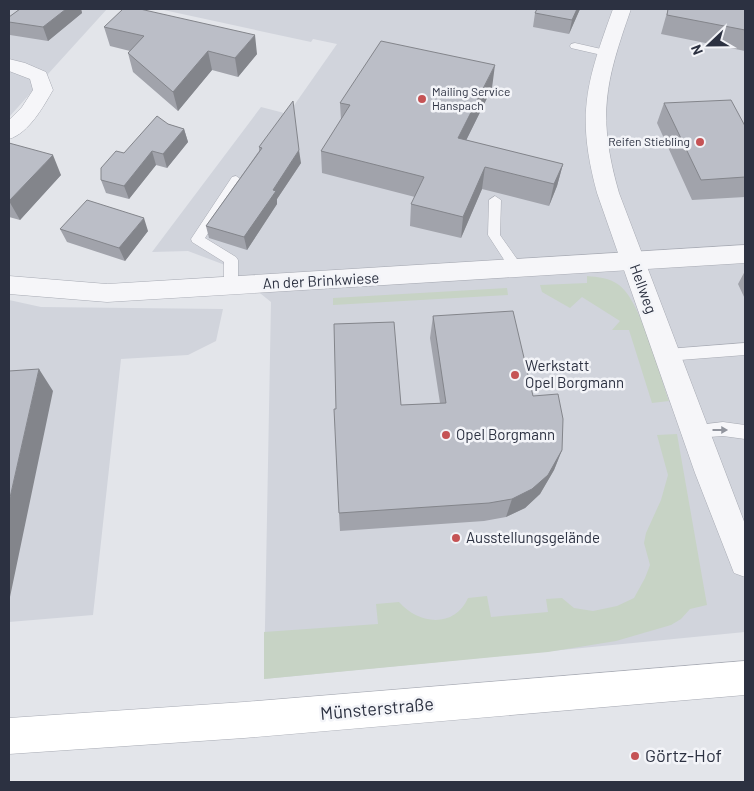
<svg xmlns="http://www.w3.org/2000/svg" width="754" height="791" font-family="Barlow,sans-serif">
<rect width="100%" height="100%" fill="#e3e5ea"/>
<!-- built -->
<path fill="#d1d4dc" d="M 9,9 L 107,9 L 9,117 Z
M 159,9 L 745,9 L 745,632 L 264,679 L 271,302 L 225,265 L 188,251 L 152,252 L 261,107 L 288,114 L 337,44 L 313,39 L 311,42 Z
M 9,300 L 41,307 L 223,309 L 216,341 L 188,355 L 121,359 L 93,615 L 9,622 Z"/>
<!-- green -->
<path fill="#c7d3c5" d="M 587,276 C 598,277 610,278 619,285 C 641,301 660,375 669,401 L 652,403 L 629,330 L 612,330 L 620,321 L 582,297 L 570,308 L 542,292 L 540,285 L 587,283 Z
M 507,288 L 508,295 L 333,305 L 333,298 Z
M 677,434 L 707,605 L 690,609 L 681,619 L 671,625 L 616,641 L 548,652 L 264,679 L 264,632 L 378,624 L 376,604 L 399,602 C 419,625 455,628 468,598 L 487,596 L 491,617 L 548,612 L 546,599 L 562,598 L 574,608 L 593,611 L 617,606 L 634,598 L 645,578 L 650,565 L 644,543 L 646,533 L 661,500 L 668,475 L 657,435 Z"/>
<g fill="none" stroke-linecap="round" stroke-linejoin="round">
<!-- service casing -->
<g stroke="#a8abb4" stroke-width="1">
<path id="service" d="M 575,43 L 610,51 L 611,53 L 606,56 L 571,48 L 570,46 L 571,44 Z
M 236,176 L 242,180 L 205,238 L 236,257 L 238,260 L 238,286 L 236,290 L 226,290 L 224,286 L 224,262 L 192,242 L 191,239 L 232,177 Z
M 495,196 L 501,200 L 500,235 L 524,269 L 522,272 L 512,272 L 488,235 L 489,200 Z
M 745,343 L 745,355 L 667,361 L 662,359 L 660,355 L 662,351 L 667,349 Z
M 723,422 L 745,425 L 745,439 L 723,436 L 695,438 L 690,436 L 687,431 L 690,426 Z"/>
</g>
<!-- minor casing -->
<g stroke="#a8abb4" stroke-width="1">
<path id="minor" d="M 9,59 L 25,63 L 46,72 L 53,90 C 43,107 29,133 9,139 L 9,120 L 22,107 L 33,90 L 30,79 L 9,71 Z
M 745,245 L 745,263 L 107,302 L 9,294 L 9,276 L 107,284 Z"/>
</g>
<!-- tertiary casing -->
<g stroke="#a8abb4" stroke-width="1">
<path id="tertiary" d="M 613,9 L 631,9 C 605,83 597,116 619,193 L 745,524 L 745,577 L 734,573 L 695,473 L 597,193 C 576,115 586,83 613,9 Z"/>
</g>
<!-- secondary casing -->
<g stroke="#a8abb4" stroke-width="1">
<path id="secondary" d="M 745,661 L 745,695 L 244,738 L 9,754 L 9,718 L 244,702 Z"/>
</g>
<!-- service -->
<use href="#service" fill="#f6f6f9" fill-rule="evenodd"/>
<!-- minor -->
<use href="#minor" fill="#f6f6f9" fill-rule="evenodd"/>
<!-- tertiary -->
<use href="#tertiary" fill="#f6f6f9" fill-rule="evenodd"/>
<!-- secondary -->
<use href="#secondary" fill="#fff" fill-rule="evenodd"/>
</g>
<!-- wall -->
<path fill="#a1a3ab" d="M 20,9 L 81,9 L 82,13 L 48,41 L 10,35 L 9,33 L 9,17 Z
M 580,9 L 569,34 L 533,27 L 535,13 Z
M 668,9 L 745,9 L 745,51 L 661,34 Z
M 104,27 L 257,54 L 238,77 L 212,70 L 178,111 L 133,72 L 128,53 L 130,51 L 110,46 Z
M 492,88 L 466,140 L 563,164 L 557,186 L 549,206 L 482,189 L 461,238 L 410,226 L 411,204 L 415,197 L 322,173 L 321,151 L 341,120 L 340,103 Z
M 664,103 L 745,126 L 745,197 L 692,200 L 657,123 Z
M 168,124 L 184,129 L 188,142 L 167,168 L 156,165 L 129,199 L 106,193 L 101,180 L 124,153 Z
M 9,143 L 61,175 L 20,220 L 9,217 Z
M 259,147 L 301,163 L 277,199 L 277,204 L 247,250 L 209,238 L 206,226 L 259,151 Z
M 60,229 L 148,231 L 125,261 L 67,242 Z
M 745,271 L 745,299 L 738,284 Z
M 433,316 L 533,396 L 562,450 L 554,470 L 540,494 L 525,508 L 506,517 L 484,521 L 340,531 L 339,513 L 401,405 L 440,403 L 430,338 Z"/>
<!-- shaded-wall -->
<path fill="#83858b" d="M 66,9 L 81,9 L 82,13 L 48,41 L 43,27 Z
M 577,9 L 580,9 L 569,34 L 572,20 Z
M 255,35 L 257,54 L 238,77 L 235,58 Z
M 208,51 L 212,70 L 178,111 L 173,92 Z
M 495,65 L 492,88 L 456,161 L 458,138 Z
M 184,129 L 188,142 L 167,168 L 163,154 Z
M 299,150 L 301,163 L 277,199 L 277,204 L 247,250 L 244,237 L 273,190 Z
M 152,151 L 156,165 L 129,199 L 124,186 Z
M 53,155 L 61,175 L 20,220 L 9,201 Z
M 563,164 L 557,186 L 549,206 L 554,184 Z
M 485,167 L 482,189 L 461,238 L 463,217 Z
M 144,218 L 148,231 L 125,261 L 119,248 Z
M 39,369 L 53,391 L 10,597 L 9,596 L 9,502 Z
M 562,450 L 554,470 L 540,494 L 525,508 L 506,517 L 512,499 Z"/>
<!-- building -->
<path fill="#bbbec7" stroke="#83858b" d="M 20,9 L 66,9 L 43,27 L 9,22 L 9,17 Z
M 123,9 L 140,9 L 255,35 L 235,58 L 208,51 L 173,92 L 128,53 L 144,36 L 104,27 Z
M 537,9 L 577,9 L 572,20 L 535,13 Z
M 668,9 L 745,9 L 745,30 L 667,15 Z
M 381,41 L 495,65 L 458,138 L 563,164 L 554,184 L 485,167 L 463,217 L 411,204 L 424,177 L 321,151 L 350,105 L 340,103 Z
M 731,100 L 745,126 L 745,177 L 701,180 L 664,103 Z
M 293,101 L 299,150 L 273,190 L 276,191 L 244,237 L 206,226 L 262,148 L 259,147 Z
M 157,116 L 168,124 L 184,129 L 163,154 L 152,151 L 124,186 L 101,180 L 101,168 L 116,151 L 124,153 Z
M 9,143 L 53,155 L 9,201 Z
M 87,200 L 144,218 L 119,248 L 60,229 Z
M 513,311 L 533,396 L 558,394 L 563,419 L 562,450 L 548,475 L 532,489 L 512,499 L 489,503 L 339,513 L 334,409 L 336,409 L 334,324 L 394,322 L 401,405 L 446,403 L 433,316 Z
M 39,369 L 9,502 L 9,371 Z"/>
<!-- one-way arrows -->
<defs><path id="oneway-solid" d="M-6-.8H1V-3.2L6.5 0L1 3.2V.8H-6Z" transform="scale(1.25)"/></defs>
<use fill="#91949d" href="#oneway-solid" transform="translate(720 430)"/>
<!-- markers -->
<g fill="#c55355" stroke="#f3f4f8" stroke-width="2">
<circle cx="422" cy="99" r="5"/>
<circle cx="700" cy="142" r="5"/>
<circle cx="515" cy="375" r="5"/>
<circle cx="446" cy="435" r="5"/>
<circle cx="456" cy="538" r="5"/>
<circle cx="635" cy="756" r="5"/>
</g>
<g text-anchor="middle" stroke-width="5" stroke-linejoin="round" paint-order="stroke">
<!-- far-poi labels -->
<g font-size="12" fill="#2c3141" stroke="#f3f4f8" text-anchor="start">
<text x="432" y="96">Mailing Service<tspan x="432" dy="14">Hanspach</tspan></text>
<text x="690" y="146" text-anchor="end">Reifen Stiebling</text>
</g>
<!-- street labels -->
<g font-size="15" fill="#2c3141" stroke="#f3f4f8">
<text transform="translate(321 281) rotate(-3)" y="5">An der Brinkwiese</text>
<text transform="translate(643 289) rotate(70)" y="5">Hellweg</text>
</g>
<!-- poi labels -->
<g font-size="15" fill="#2c3141" stroke="#f3f4f8" text-anchor="start">
<text x="525" y="371">Werkstatt<tspan x="525" dy="17">Opel Borgmann</tspan></text>
<text x="456" y="440">Opel Borgmann</text>
<text x="466" y="543">Ausstellungsgelände</text>
</g>
<!-- near-street labels -->
<g font-size="18" fill="#2c3141" stroke="#f3f4f8">
<text transform="translate(377 709) rotate(-5)" y="6">Münsterstraße</text>
</g>
<!-- near-poi labels -->
<g font-size="18" fill="#2c3141" stroke="#f3f4f8" text-anchor="start">
<text x="645" y="762">Görtz-Hof</text>
</g>
</g>
<!-- border -->
<rect width="754" height="791" fill="none" stroke="#2c3141" stroke-width="20"/>
<!-- north arrow -->
<g transform="translate(709 45) rotate(248)" stroke="#f3f4f8" stroke-width="4" paint-order="stroke">
<path d="M0-4L9 19L0 12L-9 19Z" fill="#2c3141"/>
<text y="-8" font-size="14" font-weight="bold" text-anchor="middle" fill="#2c3141">N</text>
</g>
</svg>
